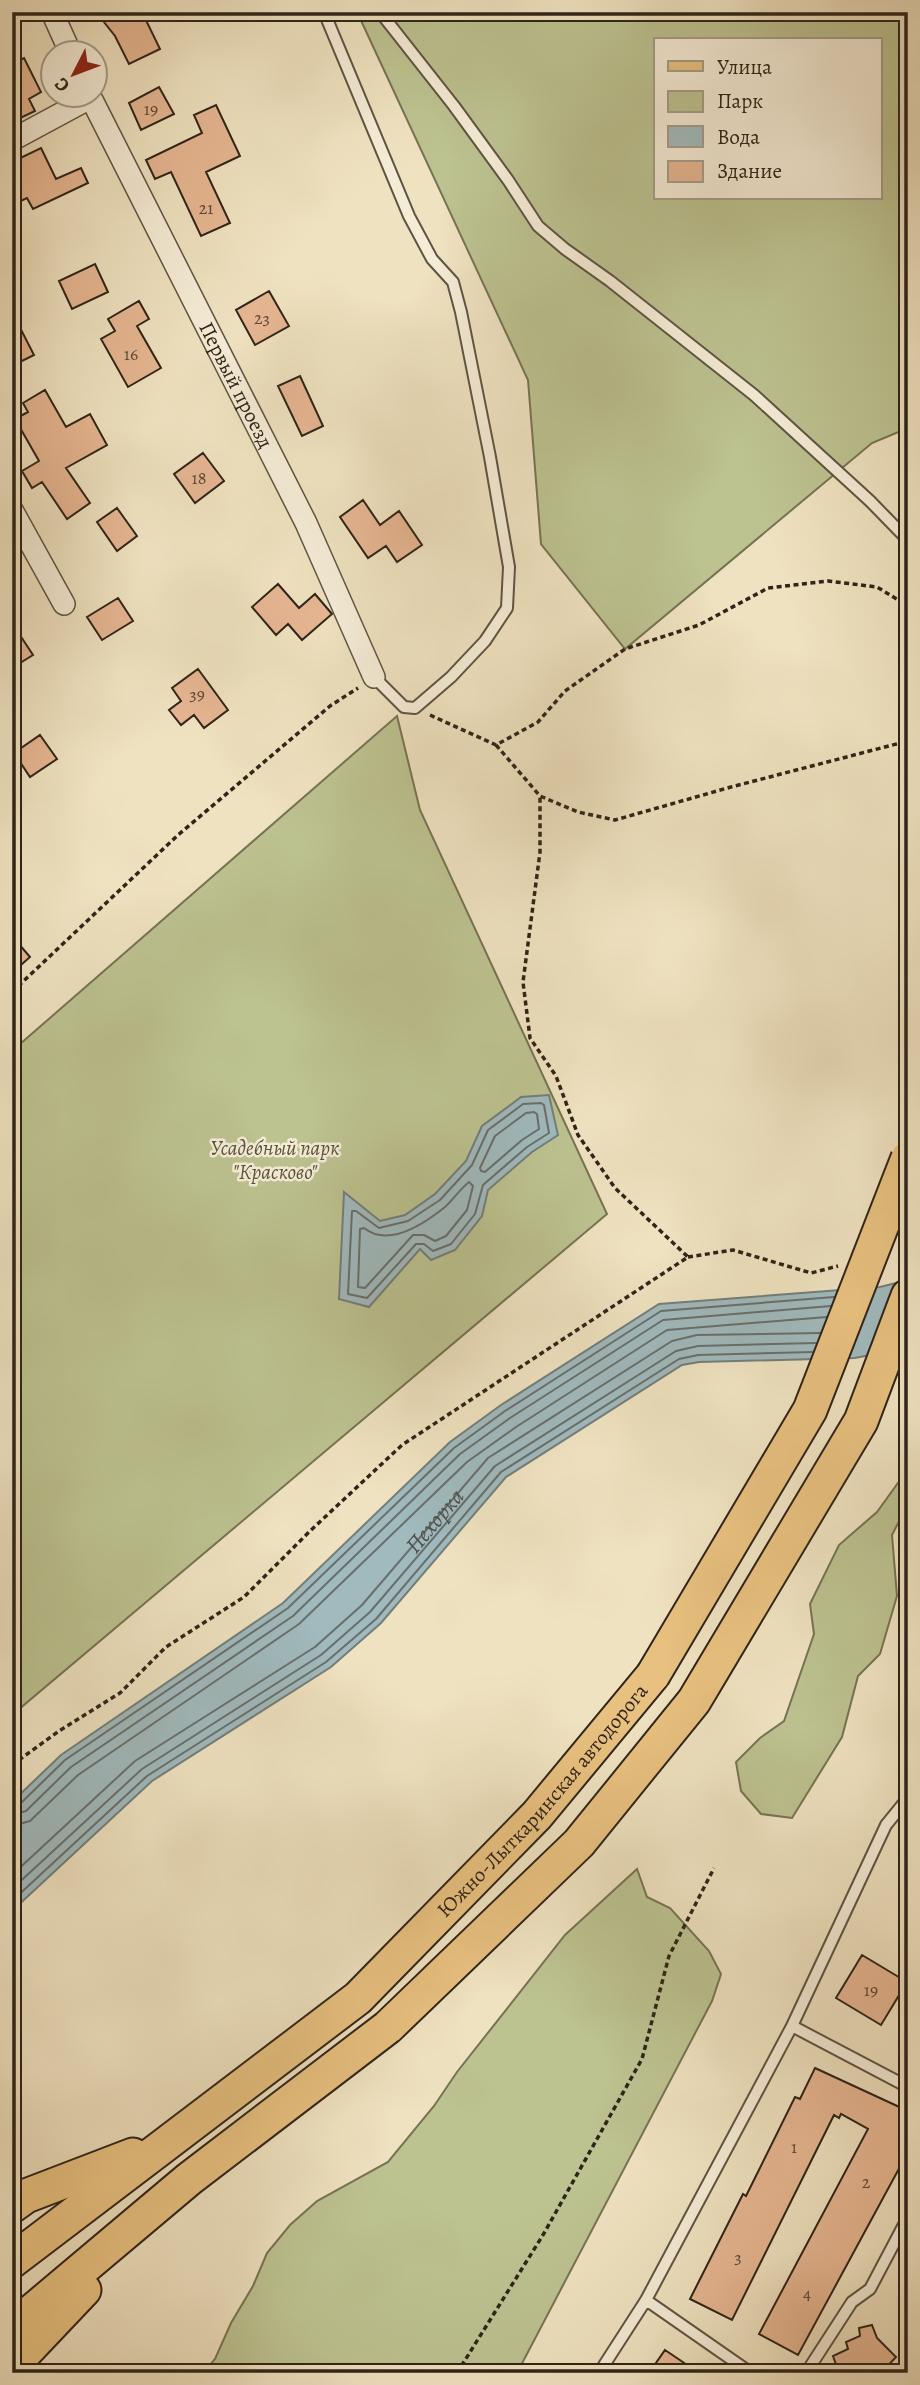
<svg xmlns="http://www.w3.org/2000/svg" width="920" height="2385" font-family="Alegreya,serif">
<rect width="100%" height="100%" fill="#efe2c0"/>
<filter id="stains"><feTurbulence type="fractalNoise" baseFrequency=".00286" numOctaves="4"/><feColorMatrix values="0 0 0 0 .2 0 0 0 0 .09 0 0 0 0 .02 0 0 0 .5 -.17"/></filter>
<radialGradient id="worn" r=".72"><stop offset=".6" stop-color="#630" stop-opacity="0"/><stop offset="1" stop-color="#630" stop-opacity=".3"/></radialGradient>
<!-- green -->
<path fill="#bcc290" stroke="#767354" stroke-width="2" fill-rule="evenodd" d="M 357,12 L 908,12 L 908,428 L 872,443 L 625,649 L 541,544 L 528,380 ZM 656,40 L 880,40 L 880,198 L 656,198 Z
M 397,716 L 420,810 L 607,1214 L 12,1715 L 12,1051 Z
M 908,1469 L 908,1504 L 892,1535 L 897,1596 L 880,1654 L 858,1676 L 842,1737 L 792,1818 L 761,1814 L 741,1791 L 736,1762 L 760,1738 L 784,1721 L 814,1634 L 810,1604 L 839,1545 L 877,1512 Z
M 637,1869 L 647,1897 L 670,1908 L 709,1951 L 721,1974 L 712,2001 L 517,2373 L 203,2373 L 215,2359 L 231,2323 L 253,2286 L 267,2253 L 290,2225 L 317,2201 L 388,2162 L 434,2106 L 457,2072 L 565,1935 Z"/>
<!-- water -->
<path fill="#a0babe" stroke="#737e7c" stroke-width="2" d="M 549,1095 L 558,1135 L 532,1152 L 488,1190 L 482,1216 L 455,1250 L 431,1260 L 420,1249 L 369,1307 L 339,1299 L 344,1192 L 380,1221 L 405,1215 L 435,1194 L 466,1161 L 482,1126 L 521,1097 Z
M 908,1280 L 908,1341 L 885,1352 L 855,1358 L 699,1362 L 682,1365 L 506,1477 L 381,1623 L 331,1667 L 152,1781 L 12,1911 L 12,1802 L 61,1755 L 283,1603 L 450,1442 L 501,1405 L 659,1304 L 880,1287 Z"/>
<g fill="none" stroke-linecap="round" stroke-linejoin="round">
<!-- shore -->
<g stroke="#686f6c" stroke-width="2">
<path d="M 541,1103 L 544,1105 L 549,1133 L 527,1147 L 483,1185 L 475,1214 L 451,1244 L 433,1251 L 424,1244 L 416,1244 L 367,1298 L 348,1294 L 352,1211 L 356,1211 L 379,1228 L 408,1221 L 440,1200 L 472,1165 L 488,1130 L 523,1104 Z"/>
<path d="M 534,1112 L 537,1114 L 539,1129 L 522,1140 L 485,1172 L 481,1171 L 480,1168 L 495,1136 L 526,1113 Z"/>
<path d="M 469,1182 L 473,1186 L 467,1210 L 446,1236 L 435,1241 L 424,1235 L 413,1235 L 365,1288 L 358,1287 L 360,1229 L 364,1228 C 389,1248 424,1224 445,1207 C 454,1199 460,1189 469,1182 Z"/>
<path d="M 12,1806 L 20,1804 L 65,1760 L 288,1608 L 454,1448 L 505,1411 L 661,1311 L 834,1297"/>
<path d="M 12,1815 L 26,1811 L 71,1767 L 293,1616 L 460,1454 L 510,1418 L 663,1320 L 831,1306"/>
<path d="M 12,1826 L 30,1821 L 78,1775 L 299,1624 L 467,1462 L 516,1427 L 667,1330 L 827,1317"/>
<path id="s1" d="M 12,1875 L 135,1761 L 315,1647 L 362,1605 L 488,1458 L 672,1341 L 697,1335 L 820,1333"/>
<path d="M 12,1889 L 142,1769 L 321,1655 L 370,1612 L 495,1466 L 676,1351 L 698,1346 L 816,1343"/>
<path d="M 12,1901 L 147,1776 L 326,1662 L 376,1619 L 501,1472 L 679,1359 L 698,1355 L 813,1352"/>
</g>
</g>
<!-- building -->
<path fill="#e6b692" stroke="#2f2419" stroke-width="2" d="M 96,12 L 142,12 L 160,49 L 129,64 L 115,36 Z
M 24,58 L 41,92 L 29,99 L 35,111 L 12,122 L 12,64 Z
M 159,87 L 174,114 L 141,130 L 129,103 Z
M 216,105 L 240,156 L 206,172 L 230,223 L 201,236 L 171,172 L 155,179 L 146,160 L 202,133 L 194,115 Z
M 41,148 L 56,179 L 81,168 L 88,183 L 33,209 L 27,198 L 12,205 L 12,174 L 19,171 L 14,161 Z
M 95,264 L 108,292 L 72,309 L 59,281 Z
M 269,291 L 289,326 L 255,345 L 236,310 Z
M 139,301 L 149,319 L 137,326 L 161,368 L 128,387 L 101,339 L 115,331 L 108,319 Z
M 12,312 L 34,355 L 12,366 Z
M 300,376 L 323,426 L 302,436 L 278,386 Z
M 45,390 L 66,427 L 90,414 L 107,445 L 66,468 L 90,503 L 67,519 L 42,482 L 32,488 L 22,471 L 39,461 L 15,419 L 28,412 L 23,403 Z
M 203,453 L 224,481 L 195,503 L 174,474 Z
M 363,500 L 380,525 L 399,511 L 422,545 L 397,562 L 386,546 L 368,558 L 340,517 Z
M 117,508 L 137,536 L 117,551 L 97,522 Z
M 278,584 L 299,608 L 315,594 L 332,614 L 302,640 L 288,624 L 276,635 L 252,607 Z
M 118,598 L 133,621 L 102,640 L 87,617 Z
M 12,623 L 33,655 L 12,668 Z
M 198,669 L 228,710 L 204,728 L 194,715 L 181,725 L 169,710 L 181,701 L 172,688 Z
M 40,735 L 57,759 L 30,777 L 14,753 Z
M 12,936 L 30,957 L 12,973 Z
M 862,1955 L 907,1982 L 881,2025 L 836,1998 Z
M 815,2068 L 908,2111 L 908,2130 L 900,2144 L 908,2148 L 908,2152 L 798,2355 L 759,2334 L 868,2129 L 841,2114 L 839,2118 L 834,2115 L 732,2320 L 690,2299 L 743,2194 L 746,2196 L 795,2097 L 800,2099 Z
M 872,2325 L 877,2338 L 896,2357 L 881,2373 L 839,2373 L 833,2356 L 848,2349 L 846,2342 L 860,2336 L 859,2328 Z
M 665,2350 L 699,2373 L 649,2373 Z"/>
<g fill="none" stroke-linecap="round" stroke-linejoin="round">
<!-- lane casing -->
<g stroke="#5f5443" stroke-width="14">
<path id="lane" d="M 324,12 L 409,216 L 432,259 L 453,282 L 461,312 L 490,457 L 509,567 L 507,608 L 485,641 L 451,677 L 415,708 L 404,707 L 374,677
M 380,12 L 454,106 L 508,180 L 538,226 L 565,249 L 610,281 L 754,395 L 870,501 L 908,540
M 792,2026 L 886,1825 L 908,1798
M 646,2300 L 751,2373
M 599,2373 L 646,2300 L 792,2026 L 908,2087
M 806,2373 L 852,2302 L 870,2289 L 908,2217"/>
</g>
<!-- street casing -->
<g stroke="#5f5443" stroke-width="24">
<g id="street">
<path d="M 52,12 L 70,52"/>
<path id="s2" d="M 89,94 L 306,523 L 374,677"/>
<path d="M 12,140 L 90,98"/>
<path d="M 12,510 L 64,604"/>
</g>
</g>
<!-- primary casing -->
<g stroke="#2f2419" stroke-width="37">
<g id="primary">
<path d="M 12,2206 L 26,2196 L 133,2155"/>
<path id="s3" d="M 12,2261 L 358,1998 L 537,1815 L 653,1675"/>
<path d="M 12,2328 L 189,2179 L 388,2027 L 579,1843 L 694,1701 L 861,1421 L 908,1296"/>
<path d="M 12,2366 L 84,2290"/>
</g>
</g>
<!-- path -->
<path stroke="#2f2419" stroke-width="3.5" stroke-dasharray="5 3.5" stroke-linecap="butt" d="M 430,715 L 496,745 L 538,722 L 565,691 L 625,649 L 699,625 L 768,588 L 828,581 L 877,587 L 908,606
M 496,745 L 540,796 L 578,812 L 615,820 L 731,787 L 908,741
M 12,992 L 178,835 L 330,706 L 358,688
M 688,1257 L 733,1250 L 811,1273 L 838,1266
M 12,1765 L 59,1731 L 120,1693 L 166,1647 L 244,1597 L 309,1532 L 402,1445 L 688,1257 L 615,1188 L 578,1135 L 556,1076 L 530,1038 L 523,982 L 540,852 L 540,796
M 457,2373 L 543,2235 L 642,2059 L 669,1956 L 714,1868"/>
<!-- lane -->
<use href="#lane" stroke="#f5ecd6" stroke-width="10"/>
<!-- street -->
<use href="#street" stroke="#f5ecd6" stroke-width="21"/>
<!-- primary -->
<use href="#primary" stroke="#e8c180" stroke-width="33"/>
<!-- primary-bridge casing -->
<g stroke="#2f2419" stroke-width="37" stroke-linecap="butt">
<path id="primary-bridge" d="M 653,1675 L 810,1410 L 908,1158"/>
</g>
<!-- primary-bridge -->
<use href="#primary-bridge" stroke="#e8c180" stroke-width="33"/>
</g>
<g text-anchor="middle" stroke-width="5" stroke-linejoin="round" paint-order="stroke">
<!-- number labels -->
<g font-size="18" fill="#5d4837">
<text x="151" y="115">19</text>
<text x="206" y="214">21</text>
<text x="262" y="324">23</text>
<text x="131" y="360">16</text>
<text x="199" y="484">18</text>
<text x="197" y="700">39</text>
<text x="871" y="1996">19</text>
<text x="794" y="2153">1</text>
<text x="866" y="2188">2</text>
<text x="738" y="2263">3</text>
<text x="807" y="2299">4</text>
</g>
<!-- street labels -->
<g font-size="21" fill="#2f2419" stroke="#f5ecd6">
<text dy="7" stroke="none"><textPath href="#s2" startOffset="326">Первый проезд</textPath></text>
<text dy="7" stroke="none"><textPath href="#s3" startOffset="705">Южно-Лыткаринская автодорога</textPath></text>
</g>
<!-- park labels -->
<g font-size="21" font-style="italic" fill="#59533d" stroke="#f5ecd6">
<text x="275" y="1155">Усадебный парк<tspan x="275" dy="24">"Красково"</tspan></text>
</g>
<!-- water labels -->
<g font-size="23" font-style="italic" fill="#51514b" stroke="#f5ecd6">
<text dy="8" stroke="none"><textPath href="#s1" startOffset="555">Пехорка</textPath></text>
</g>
</g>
<!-- margin -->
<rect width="920" height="2385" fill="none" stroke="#efe2c0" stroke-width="42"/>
<rect x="14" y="14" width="892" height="2357" fill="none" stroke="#2f2419" stroke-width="3.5"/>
<rect x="21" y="21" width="878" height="2343" fill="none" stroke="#2f2419" stroke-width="2"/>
<!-- legend -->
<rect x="654" y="38" width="228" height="161" fill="#f5ecd6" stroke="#a69c8a" stroke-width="2"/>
<rect x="668" y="61" width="35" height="10" fill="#e8c180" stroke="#a69c8a" stroke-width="2"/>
<text x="717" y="74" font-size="21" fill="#2f2419">Улица</text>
<rect x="668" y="91" width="35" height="21" fill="#bcc290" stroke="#a69c8a" stroke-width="2"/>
<text x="717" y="108" font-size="21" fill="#2f2419">Парк</text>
<rect x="668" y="126" width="35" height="21" fill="#a0babe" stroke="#a69c8a" stroke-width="2"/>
<text x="717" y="144" font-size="21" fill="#2f2419">Вода</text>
<rect x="668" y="161" width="35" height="21" fill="#e6b692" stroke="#a69c8a" stroke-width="2"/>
<text x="717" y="178" font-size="21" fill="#2f2419">Здание</text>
<!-- north arrow -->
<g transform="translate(74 74) rotate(228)"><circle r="33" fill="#f5ecd6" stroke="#a69c8a" stroke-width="2"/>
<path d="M0-5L12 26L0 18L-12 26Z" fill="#8f2418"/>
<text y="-10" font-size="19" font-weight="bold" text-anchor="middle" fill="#2f2419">С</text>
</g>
<rect width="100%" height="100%" filter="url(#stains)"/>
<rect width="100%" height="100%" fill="url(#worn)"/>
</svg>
